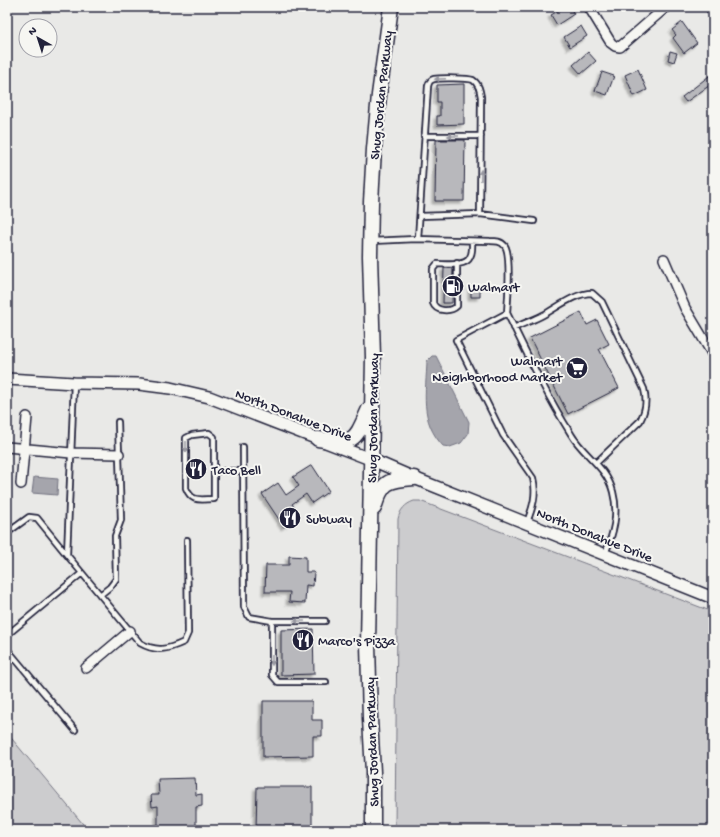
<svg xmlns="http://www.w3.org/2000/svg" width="720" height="837" font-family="'Gochi Hand',sans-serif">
<defs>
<filter id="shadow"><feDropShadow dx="-3" dy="3" stdDeviation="1" flood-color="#0004"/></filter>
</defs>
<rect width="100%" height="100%" fill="#e9e9e7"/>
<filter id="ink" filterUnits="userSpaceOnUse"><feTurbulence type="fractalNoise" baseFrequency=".025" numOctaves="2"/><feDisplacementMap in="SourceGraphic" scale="8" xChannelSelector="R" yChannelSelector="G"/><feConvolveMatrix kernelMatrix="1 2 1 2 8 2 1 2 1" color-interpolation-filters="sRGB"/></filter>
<g filter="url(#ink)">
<!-- green -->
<path fill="#ccccce" stroke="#777784" d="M 414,501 L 420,501 L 713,612 L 713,830 L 395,830 L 398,519 C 400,510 405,504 414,501 Z
M 7,733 L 88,830 L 7,830 Z"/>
<!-- water -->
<path fill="#a5a5ac" stroke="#71717f" d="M 432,356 L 436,356 L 469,422 L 468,434 L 461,443 L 450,447 L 443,446 C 419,420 426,393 427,361 Z
M 34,477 L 58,479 L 57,495 L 32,493 Z"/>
<!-- building -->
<path fill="#b8b8bc" stroke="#22223b" filter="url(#shadow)" d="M 565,7 L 570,7 L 574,14 L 557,25 L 551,15 Z
M 682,22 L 697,43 L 684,53 L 673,38 L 676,35 L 672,30 Z
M 581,26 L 587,36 L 570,47 L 564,37 Z
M 670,51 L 677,53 L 674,62 L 668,60 Z
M 588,52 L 596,61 L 581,74 L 573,65 Z
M 638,69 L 647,90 L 634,96 L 625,75 Z
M 602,72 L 614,76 L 607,95 L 595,91 Z
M 713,73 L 713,83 L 686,102 L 682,97 Z
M 464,84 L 464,124 L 437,125 L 437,116 L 440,116 L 440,102 L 437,102 L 437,85 Z
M 436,140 L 465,140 L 464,201 L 435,201 Z
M 444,268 L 453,268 L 452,303 L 443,303 Z
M 471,286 L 480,286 L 480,297 L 471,297 Z
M 581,312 L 587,325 L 597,320 L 609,344 L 599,349 L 619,388 L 568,414 L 530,338 Z
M 312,465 L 329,491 L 312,503 L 306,494 L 292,504 L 300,516 L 284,527 L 262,494 L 278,483 L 286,495 L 299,486 L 293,477 Z
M 289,556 L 306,557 L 306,572 L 314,572 L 313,586 L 306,585 L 305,603 L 289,602 L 290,592 L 265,592 L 266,565 L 289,565 Z
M 313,629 L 314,674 L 281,675 L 281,630 Z
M 263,701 L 312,701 L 312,720 L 322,720 L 322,736 L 313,736 L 313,756 L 263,757 Z
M 195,778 L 196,795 L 202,794 L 202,806 L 196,807 L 196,830 L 158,830 L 158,806 L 152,807 L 151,795 L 159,795 L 158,779 Z
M 257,787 L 312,787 L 312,830 L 256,830 Z"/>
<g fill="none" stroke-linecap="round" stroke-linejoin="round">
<!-- service casing -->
<g stroke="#22223b" stroke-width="8">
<path id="service" d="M 424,136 L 481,136
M 420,216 L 480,214 L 534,221
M 418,239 L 428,86 C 429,82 430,80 434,79 C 440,78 468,78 473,80 C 479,84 480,91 481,97 L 480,214
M 372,241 L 416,239 L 490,241 C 496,241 501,241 505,246 C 511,254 508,301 507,313 C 527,354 547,396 571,434 C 583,455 607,467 613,492 C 619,515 613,534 605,554
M 457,263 L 457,306 C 451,312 436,312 433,303 L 433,269 L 437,264 C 446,264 466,267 470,257 C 473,252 472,246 472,241
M 507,313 L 456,340 L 503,435 L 533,478 C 537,494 533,507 527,522
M 514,328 C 524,323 534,320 543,315 C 558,307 575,293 592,293 L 602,302 L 644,389 C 647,401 646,410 640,421 L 596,463
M 74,383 L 67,555 L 140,643 C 156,652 167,650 184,642 L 188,633 L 187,540
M 243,447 L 244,607 L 249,617 L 272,621 L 325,621
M 214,471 L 214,499 C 200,499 192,503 186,488 L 186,438 L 192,435 L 209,433 L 214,437 L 214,471 L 243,471
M 7,533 L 29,517 L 37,518 L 67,555
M 100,595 L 110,587 L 116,579 L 115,536 L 121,520 L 118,422
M 272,621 L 272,675 L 278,682 L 326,682
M 7,635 L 82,573
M 7,649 L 75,730"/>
</g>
<!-- minor casing -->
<g stroke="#22223b" stroke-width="12">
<path id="minor" d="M 589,7 L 611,43 L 615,46 L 620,47 L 666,7
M 710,7 L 713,11
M 664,259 L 685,308 L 713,355
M 7,447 L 71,453 L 119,454
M 21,484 L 27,417
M 86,668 L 130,631"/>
</g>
<!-- tertiary casing -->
<g stroke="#22223b" stroke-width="14">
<path id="tertiary" d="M 7,379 L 74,383 L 139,384 L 170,388 L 209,397 L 370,459 L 414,478 L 713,598"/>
</g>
<!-- primary casing -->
<g stroke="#22223b" stroke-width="17">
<path id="primary" d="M 318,439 C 356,444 354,442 369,409
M 374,508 C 382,481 388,480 414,478
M 373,830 L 373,772 L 370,719 L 368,644 L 373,357 L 370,256 L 371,202 L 374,149 L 379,95 L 391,7"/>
</g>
<!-- service -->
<use href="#service" stroke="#f6f6f2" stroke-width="4.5"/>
<!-- minor -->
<use href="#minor" stroke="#f6f6f2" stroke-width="9"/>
<!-- tertiary -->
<use href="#tertiary" stroke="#f6f6f2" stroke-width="11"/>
<!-- primary -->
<use href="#primary" stroke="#f6f6f2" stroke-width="14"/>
</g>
<!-- one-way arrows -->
<defs><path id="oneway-solid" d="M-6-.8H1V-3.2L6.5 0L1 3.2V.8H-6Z"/></defs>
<g fill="#9797a0">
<use href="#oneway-solid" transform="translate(440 79) rotate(178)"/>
<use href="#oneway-solid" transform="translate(453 136) rotate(-180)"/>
<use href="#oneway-solid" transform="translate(481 175) rotate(-89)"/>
<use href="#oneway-solid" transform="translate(186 447) rotate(90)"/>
<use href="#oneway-solid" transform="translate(299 621) rotate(-180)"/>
<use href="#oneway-solid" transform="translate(272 660) rotate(90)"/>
</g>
</g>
<!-- icons -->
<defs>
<g id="fuel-disc" transform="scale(1.15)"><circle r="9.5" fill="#22223b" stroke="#f6f6f2"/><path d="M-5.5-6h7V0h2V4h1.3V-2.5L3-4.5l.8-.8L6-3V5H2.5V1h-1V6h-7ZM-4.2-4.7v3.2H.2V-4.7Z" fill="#fff"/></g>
<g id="supermarket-disc" transform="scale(1.15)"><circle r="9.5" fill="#22223b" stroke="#f6f6f2"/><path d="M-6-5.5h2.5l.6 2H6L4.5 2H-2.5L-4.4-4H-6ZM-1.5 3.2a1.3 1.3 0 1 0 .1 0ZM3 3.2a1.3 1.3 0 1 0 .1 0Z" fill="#fff"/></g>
<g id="restaurant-disc" transform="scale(1.15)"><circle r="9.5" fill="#22223b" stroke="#f6f6f2"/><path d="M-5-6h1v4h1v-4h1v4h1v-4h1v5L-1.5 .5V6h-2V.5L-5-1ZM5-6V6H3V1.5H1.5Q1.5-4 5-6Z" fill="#fff"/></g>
</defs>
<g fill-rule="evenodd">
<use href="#fuel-disc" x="453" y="286"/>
<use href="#supermarket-disc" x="577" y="368"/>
<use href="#restaurant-disc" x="196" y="469"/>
<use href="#restaurant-disc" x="290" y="518"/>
<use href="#restaurant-disc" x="303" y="640"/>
</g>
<g text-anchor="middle" stroke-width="4" stroke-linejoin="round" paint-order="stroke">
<!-- street labels -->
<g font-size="14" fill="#22223b" stroke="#f6f6f2">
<text transform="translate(380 95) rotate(-84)" y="5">Shug Jordan Parkway</text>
<text transform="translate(294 414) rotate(21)" y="5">North Donahue Drive</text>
<text transform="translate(372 418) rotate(-89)" y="5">Shug Jordan Parkway</text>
<text transform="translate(595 534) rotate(22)" y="5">North Donahue Drive</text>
<text transform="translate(371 742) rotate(-92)" y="5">Shug Jordan Parkway</text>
</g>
<!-- poi labels -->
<g font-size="14" fill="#22223b" stroke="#f6f6f2" text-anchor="start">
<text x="468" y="291">Walmart</text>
<text x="562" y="365" text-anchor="end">Walmart<tspan x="562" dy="16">Neighborhood Market</tspan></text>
<text x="212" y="474">Taco Bell</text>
<text x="306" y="523">Subway</text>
<text x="318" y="645">Marco's Pizza</text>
</g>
</g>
<!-- margin -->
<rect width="720" height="837" fill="none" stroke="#f6f6f2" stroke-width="24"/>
<rect x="12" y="12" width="696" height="813" fill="none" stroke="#22223b" stroke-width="1.5" filter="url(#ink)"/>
<!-- north arrow -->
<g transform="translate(38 38) rotate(321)"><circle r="19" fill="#f6f6f2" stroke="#a1a1a9"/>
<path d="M0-3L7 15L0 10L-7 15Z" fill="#22223b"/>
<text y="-6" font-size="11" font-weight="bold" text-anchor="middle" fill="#22223b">N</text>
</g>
</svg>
